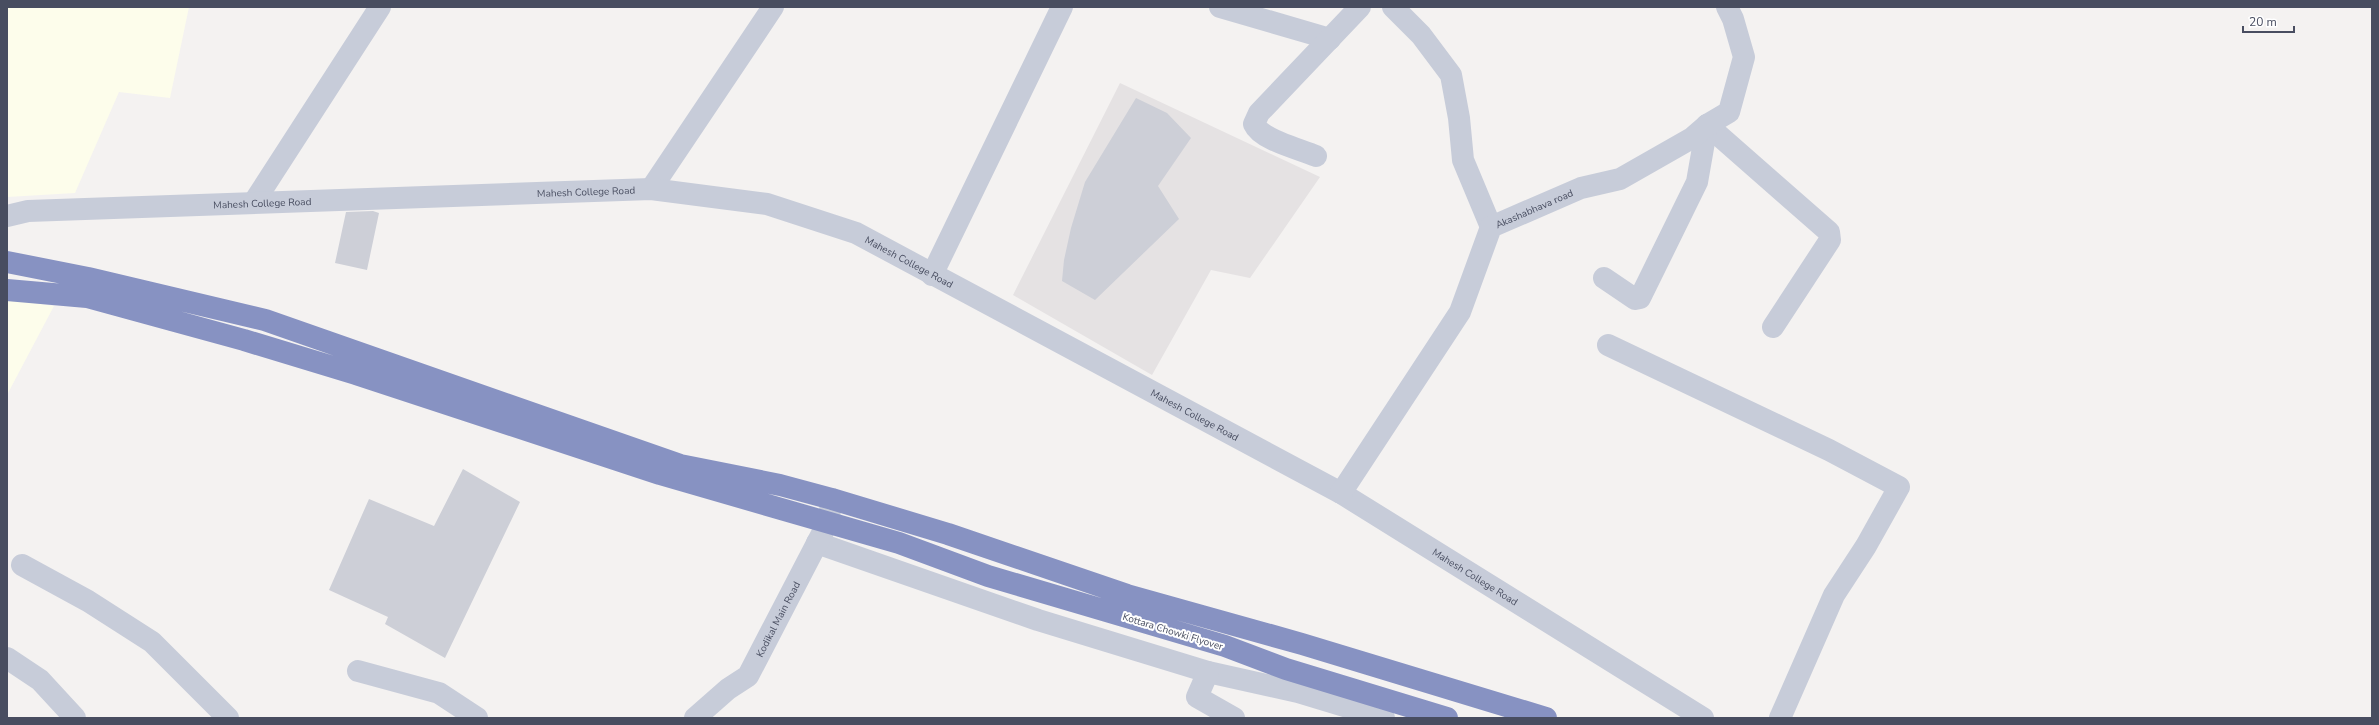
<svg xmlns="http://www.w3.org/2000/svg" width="2379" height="725" font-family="'Nunito Sans',sans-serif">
<rect width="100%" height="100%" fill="#f4f2f1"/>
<!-- commercial -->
<path fill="#fdfdeb" d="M 7,7 L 189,7 L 170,98 L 119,92 L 75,193 L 7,197 Z
M 7,299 L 54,306 L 7,395 Z"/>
<!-- education -->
<path fill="#e5e2e3" d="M 1120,83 L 1320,177 L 1250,278 L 1211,270 L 1152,375 L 1013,295 Z"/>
<!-- building -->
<path fill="#cdcfd7" d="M 1136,98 L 1167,113 L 1191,138 L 1158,186 L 1179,219 L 1095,300 L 1062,281 L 1064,260 L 1071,228 L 1085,182 Z
M 373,211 L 379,213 L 367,270 L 335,263 L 346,212 Z
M 463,469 L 520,502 L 445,658 L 385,624 L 388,617 L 329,590 L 369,499 L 434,526 Z"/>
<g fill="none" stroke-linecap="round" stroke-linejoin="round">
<!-- minor -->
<g stroke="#c7ccd9" stroke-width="22">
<path d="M 1220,7 L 1330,39"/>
<path d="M 1393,7 L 1421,35 L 1451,75 L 1459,118 L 1463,160 L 1491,227"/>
<path d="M 1707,125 L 1829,232 L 1830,240 L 1773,327"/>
<path d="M 1316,156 C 1300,149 1261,140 1254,124 L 1259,113 L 1360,7"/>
<path d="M 651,189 L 773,7"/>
<path d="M 254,202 L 380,7"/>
<path id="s1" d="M 7,216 L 28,211 L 651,189 L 767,204 L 856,233 L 1341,493 L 1703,718"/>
<path d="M 932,275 L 1062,7"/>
<path d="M 1604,278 L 1635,299 L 1640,298 L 1697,182 L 1707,125"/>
<path d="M 1608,345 L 1829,450 L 1899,487 L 1866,546 L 1834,595 L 1780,718"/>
<path id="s2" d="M 1341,493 L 1460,312 L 1491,227 L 1581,188 L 1620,179 L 1692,138 L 1707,125 L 1729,112 L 1744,57 L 1733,19 L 1727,7"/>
<path d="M 817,543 L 1038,620 L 1208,672 L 1298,692 L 1384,718"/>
<path d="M 22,565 L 88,601 L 152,642 L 228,718"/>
<path d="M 7,658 L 40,680 L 75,718"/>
<path d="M 358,671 L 439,693 L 477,718"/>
<path d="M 1208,672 L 1197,697 L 1234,718"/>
<path id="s3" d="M 695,718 L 728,689 L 748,676 L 828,522 L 832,499"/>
</g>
<!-- highway -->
<path stroke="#8792c2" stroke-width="22" d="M 7,262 L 88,278 L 265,320 L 680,465 L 780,485 L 832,499 L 948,534 L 1127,595 L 1302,644 L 1546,718
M 7,290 L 87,297 L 244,340 L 356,374 L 660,474 L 899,543 L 988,576 L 1225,646 L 1286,669 L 1447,718"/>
</g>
<g text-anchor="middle" stroke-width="4" stroke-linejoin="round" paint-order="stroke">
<!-- street labels -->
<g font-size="10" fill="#484d60" stroke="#fff">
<text dy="4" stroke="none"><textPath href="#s1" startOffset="580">Mahesh College Road</textPath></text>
<text dy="4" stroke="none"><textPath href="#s1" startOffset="256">Mahesh College Road</textPath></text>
<text dy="4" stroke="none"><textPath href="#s2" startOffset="354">Akashabhava road</textPath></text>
<text dy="4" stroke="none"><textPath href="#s1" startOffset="916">Mahesh College Road</textPath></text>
<text dy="4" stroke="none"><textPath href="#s1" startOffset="1240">Mahesh College Road</textPath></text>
<text dy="4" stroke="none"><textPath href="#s1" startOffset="1564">Mahesh College Road</textPath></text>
<text dy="4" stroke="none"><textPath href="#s3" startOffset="132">Kodikal Main Road</textPath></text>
<text transform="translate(1173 631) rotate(17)" y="4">Kottara Chowki Flyover</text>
</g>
</g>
<!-- border -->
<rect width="2379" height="725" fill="none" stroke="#484d60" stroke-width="16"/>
<!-- scale -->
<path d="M2243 26v6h51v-6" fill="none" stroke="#484d60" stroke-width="2"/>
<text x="2249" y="26" font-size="12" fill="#484d60" stroke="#ffffff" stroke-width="3" paint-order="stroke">20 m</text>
</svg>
